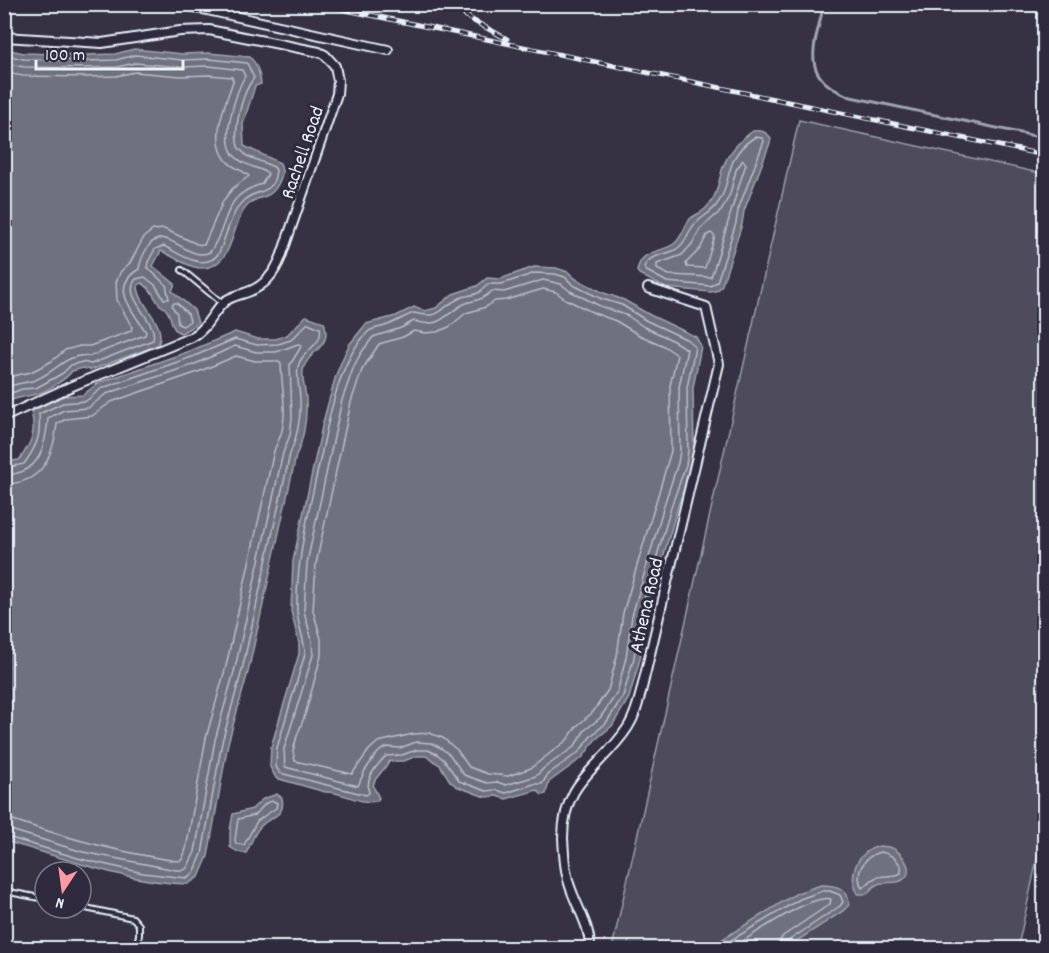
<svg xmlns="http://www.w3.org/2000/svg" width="1049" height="953" font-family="Dekko,sans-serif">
<rect width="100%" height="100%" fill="#363244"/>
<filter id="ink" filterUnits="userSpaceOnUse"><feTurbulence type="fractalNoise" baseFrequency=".0167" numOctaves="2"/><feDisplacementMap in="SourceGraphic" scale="12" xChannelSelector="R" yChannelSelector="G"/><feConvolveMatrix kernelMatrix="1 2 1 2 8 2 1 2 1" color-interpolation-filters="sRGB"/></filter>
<g filter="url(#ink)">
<!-- green -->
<path fill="#4d4b5c" stroke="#9a9eaa" stroke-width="1.5" d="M 799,120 L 1044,174 L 1044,827 L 1019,942 L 1044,948 L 612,948 Z"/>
<!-- water -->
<path fill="#70717f" stroke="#a0a4af" stroke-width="1.5" d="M 5,49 L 24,53 L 86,55 L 115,54 L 134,49 L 183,54 L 209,53 L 250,57 C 257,64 260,73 261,84 L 255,86 L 243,124 L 244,146 L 280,163 C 283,169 283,174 280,180 C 270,204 258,192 246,207 C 232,224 234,257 212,266 C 195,274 176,257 161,251 L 153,266 L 175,284 L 172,291 L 194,310 L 198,323 L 182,333 C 170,331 173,319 167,311 C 166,308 163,307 160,305 C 153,298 154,290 142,283 L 138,285 C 138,306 168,323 158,345 L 91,370 L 83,368 L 72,371 C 67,379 46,391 37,394 C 25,397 15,397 5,403 Z
M 753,131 C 761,130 765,131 771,138 L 770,143 L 744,211 L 742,224 L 722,285 L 718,290 L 711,292 L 665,288 L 639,274 L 637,271 C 641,248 661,254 675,243 C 683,236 684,226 690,219 C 694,215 701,213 705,209 C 718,197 718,182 723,167 C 728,153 741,139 753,131 Z
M 534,267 L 556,268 L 568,272 L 576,279 L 604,293 L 624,300 L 650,315 L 690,334 L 696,337 L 701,346 L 693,388 L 694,452 L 692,466 L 678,506 L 645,620 L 640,659 L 629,698 L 612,726 L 595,740 L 583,757 L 549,782 L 546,794 L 542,795 L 537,790 L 506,799 L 496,796 L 485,797 L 456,786 L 450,781 L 440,765 L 426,756 L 417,756 L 404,761 L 390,761 L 375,780 L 373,786 L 379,798 L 377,801 C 359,805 343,791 325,792 L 276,778 L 270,767 L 271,747 L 299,654 L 299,643 L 291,611 L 293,561 L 323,422 L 336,375 L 342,360 L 349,345 L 366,324 L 396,316 L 414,307 L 425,311 L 436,308 L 453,294 L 477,286 L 487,278 L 500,279 Z
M 306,316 L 324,322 C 333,348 310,349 304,367 C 300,377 306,390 306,400 C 307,420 304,438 296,456 L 248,672 L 228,743 L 208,856 L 199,877 L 188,884 C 125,882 65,858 5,841 L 5,462 L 19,460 C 31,444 37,431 31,412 L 62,396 L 83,395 L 98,383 L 190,351 L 235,332 L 258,339 L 276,339 L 287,335 Z
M 277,794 L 282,798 C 286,818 270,815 260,827 C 253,834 251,845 246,853 C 241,854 234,850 230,847 L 230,830 L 233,814 L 252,809 L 263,799 Z
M 879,846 C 882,847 885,846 889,847 C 899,849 914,867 906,877 C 899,886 886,880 878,884 C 873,886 871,890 867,894 L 858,894 C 847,874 857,852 879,846 Z
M 821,885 C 836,885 849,888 849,905 L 843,911 L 786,948 L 708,948 L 797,893 Z"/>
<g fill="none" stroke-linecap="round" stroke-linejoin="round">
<!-- shore -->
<path stroke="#b8bec8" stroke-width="1.5" d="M 4,55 L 24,59 L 86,61 L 116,60 L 135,55 L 182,60 L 209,59 L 247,63 L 254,78 C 242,92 233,129 238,147 L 247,156 L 274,167 L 276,170 C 274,196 258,188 244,200 C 231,212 226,237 219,253 C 205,273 180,254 164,246 L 155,249 L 148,262 L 147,267 L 166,285 L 169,299 L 164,299 L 155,285 L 145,277 L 136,279 C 120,297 159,321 153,340 L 91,364 L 82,362 L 71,365 L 63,373 L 36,388 L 22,389 L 4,396
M 4,63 L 24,67 L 86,68 L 117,67 L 135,63 L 181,67 L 209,66 L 242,70 L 245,76 C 236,92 221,137 233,154 C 240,164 256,167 266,172 L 268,174 L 262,184 C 220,196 231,223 210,252 C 187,264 164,218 146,250 C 142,257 140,261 139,269 C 109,287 132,310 146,332 L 145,335 L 90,356 C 65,352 54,375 32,381 C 23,383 14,384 4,388
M 4,72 L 23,76 L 86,77 L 116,76 L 135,72 L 180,76 L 209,75 L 232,77 L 233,81 C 226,103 209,138 226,160 C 232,168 243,170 249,176 L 232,189 L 223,201 L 204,245 L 197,244 L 164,229 L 153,230 L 144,237 L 130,263 L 121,271 L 116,282 L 117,300 L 132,327 L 131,331 L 90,346 L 80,346 L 65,350 L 52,361 L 31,372 L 4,378
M 755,137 L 762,138 L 764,141 L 738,210 L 736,223 L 717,282 L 710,286 L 667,282 L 645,270 L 644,267 C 650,254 664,256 675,250 C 686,244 687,233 694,225 C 700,218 709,214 715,207 C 734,185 721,158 755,137 Z
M 743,160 L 746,164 C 733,202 724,239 711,277 L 669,275 L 657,269 L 657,264 L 682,255 L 692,244 L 700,229 L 722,210 L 730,194 L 736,170 Z
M 711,233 L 715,236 L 705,268 L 687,267 L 686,263 L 700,249 L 707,235 Z
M 535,273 L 555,274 L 565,277 L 573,285 L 602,299 L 622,305 L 647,321 L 688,340 L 695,347 L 687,388 L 688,451 L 686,465 L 672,504 L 639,618 L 634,658 L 623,696 L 606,723 L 591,736 L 579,752 L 548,774 L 542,784 L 534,784 L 506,793 L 496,790 L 486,791 L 459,781 L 444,760 L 437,754 L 428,750 L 416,750 L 402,755 L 386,756 C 376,766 365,778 369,793 L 366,795 L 280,773 L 276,767 L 277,748 L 305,654 C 305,639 297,625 297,609 C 296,562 308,515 318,469 C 328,427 336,363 368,332 C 372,328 379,328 385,326 C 395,323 404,316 414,313 C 443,320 438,308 460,298 C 466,295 472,296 478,293 C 482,290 485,287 489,284 L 502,284 Z
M 543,280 L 561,284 L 570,291 L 600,306 L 628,316 L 644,327 L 668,338 L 687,349 L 679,387 L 680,451 L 678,463 L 665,502 L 632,616 L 626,657 L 617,693 L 600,718 L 585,730 L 574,747 L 544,768 L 536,776 L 506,785 L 497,782 L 487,783 L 464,775 L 450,755 L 441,748 L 431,743 L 416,742 L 400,748 L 388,747 L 381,750 L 375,756 L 364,772 L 358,786 L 285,767 L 284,749 L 313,655 L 312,641 L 304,611 L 307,563 L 342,400 L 354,366 L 361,353 L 373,337 L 401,328 L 414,321 C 438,329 444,316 462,305 C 473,299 479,303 492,291 L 504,292 Z
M 543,289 L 556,292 L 565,299 L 594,313 L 616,321 L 639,335 L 664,346 L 677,355 L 670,386 L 671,451 L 623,613 L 617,656 L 608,690 L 593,712 L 577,726 L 567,740 L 531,768 L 508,776 L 488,774 L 469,767 L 457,750 L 443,738 L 429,733 L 413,734 L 378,742 L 369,750 L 352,774 L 295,761 L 293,751 L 297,736 L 305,715 L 321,656 L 321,639 L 313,610 L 316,564 L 351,402 L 362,370 L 379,344 L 403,337 L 414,331 L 425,333 L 437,332 L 449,327 L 466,313 L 486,307 L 495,301 L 506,300 Z
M 173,303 L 177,303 L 188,314 L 190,321 L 183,326 L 178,324 L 177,314 L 172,306 Z
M 4,468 L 24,464 C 37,446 41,436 39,414 L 63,403 L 86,401 L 102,388 L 192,357 L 235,339 L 257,345 L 278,344 L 291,340 L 308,323 L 320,328 C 324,345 300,352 298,367 C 296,378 300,389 300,400 C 301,419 297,437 290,454 L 242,670 L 222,742 L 202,854 L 194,873 L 186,878 L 143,873 L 81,859 L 4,836
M 4,475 C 40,474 45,448 48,418 L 64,410 L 88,408 L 106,394 L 195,364 L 235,346 L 256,352 L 276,352 L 298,344 L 302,345 L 290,365 L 292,418 L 290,435 L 283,453 L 235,668 L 215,740 L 195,852 L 187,868 L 184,870 L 176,870 L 83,852 L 4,828
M 4,484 C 42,484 53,457 57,424 L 66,419 L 92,416 L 111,402 L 198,372 L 236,356 L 255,361 L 279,361 L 281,363 C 281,386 288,411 281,434 C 279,440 276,445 274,451 L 226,666 L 206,738 L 186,849 L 182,860 L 177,861 C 120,853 67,838 13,820 L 4,819
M 273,801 L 277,803 L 276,808 L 257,821 L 244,845 L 236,844 L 235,840 L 238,819 L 255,815 L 266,803 Z
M 880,852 C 890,853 896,858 901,866 L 901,873 C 892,878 884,874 875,878 C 869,881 867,886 862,888 C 854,873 864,856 880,852 Z
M 718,948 L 800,899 L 822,891 L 830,891 L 840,895 L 843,902 L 840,906 L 788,941 L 785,948
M 732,948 C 752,936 810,894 831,899 L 830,904 L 783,936 L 779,942 L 778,948"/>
<!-- stream -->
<path stroke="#a0a4af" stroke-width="3" d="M 824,4 C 814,49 798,77 851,97 L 1044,138"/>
<!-- service casing -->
<g stroke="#e8f1f8" stroke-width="8">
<path id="service" d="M 182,270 L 222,303
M 4,891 L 45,899
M 81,907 L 133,918 L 139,925 L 139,935 L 136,948"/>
</g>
<!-- minor casing -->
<g stroke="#e8f1f8" stroke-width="12">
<path id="minor" d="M 180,4 L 388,50
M 4,37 L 102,43 L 180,31 L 209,30 L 319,52 L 325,55 L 335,66 L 338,81 L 337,94 L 281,257 C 275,272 266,285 250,291 C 241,295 231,296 224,302 C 211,314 207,329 192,337 L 72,386 L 4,417
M 590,948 C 590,927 579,911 572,892 C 565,875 564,857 563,838 C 563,779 601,769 628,727 C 635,716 638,704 641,692 L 719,364 L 706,307 L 648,288"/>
</g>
<!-- service -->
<use href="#service" stroke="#2f2a3d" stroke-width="4"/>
<!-- minor -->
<use href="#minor" stroke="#2f2a3d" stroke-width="8"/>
<!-- rail casing -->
<g stroke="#e8f1f8" stroke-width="5">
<path id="rail" d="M 317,4 L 1044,155
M 450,4 L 472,20 L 507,39"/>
</g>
<!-- rail -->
<use href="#rail" stroke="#2f2a3d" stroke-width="3" stroke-dasharray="9" stroke-linecap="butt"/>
</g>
</g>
<g text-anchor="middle" stroke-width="6" stroke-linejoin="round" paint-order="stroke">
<!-- street labels -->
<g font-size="20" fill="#e8f1f8" stroke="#2f2a3d">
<text transform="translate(301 152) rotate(-71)" y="7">Rachell Road</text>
<text transform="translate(645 605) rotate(-77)" y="7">Athena Road</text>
</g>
</g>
<!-- margin -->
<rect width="1049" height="953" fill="none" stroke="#2f2a3d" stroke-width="24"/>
<rect x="12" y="12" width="1025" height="929" fill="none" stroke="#e8f1f8" stroke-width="2" filter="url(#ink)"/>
<!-- north arrow -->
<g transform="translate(63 890) rotate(193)"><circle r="28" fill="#2f2a3d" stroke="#797a88" stroke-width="1.5"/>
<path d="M0-4.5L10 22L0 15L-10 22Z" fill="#ff9aa2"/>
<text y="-9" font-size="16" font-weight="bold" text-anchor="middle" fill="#e8f1f8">N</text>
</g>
<!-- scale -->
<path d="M36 60v9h147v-9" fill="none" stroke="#e8f1f8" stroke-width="3"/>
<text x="45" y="60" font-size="18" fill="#e8f1f8" stroke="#2f2a3d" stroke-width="4.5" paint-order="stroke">100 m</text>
</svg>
